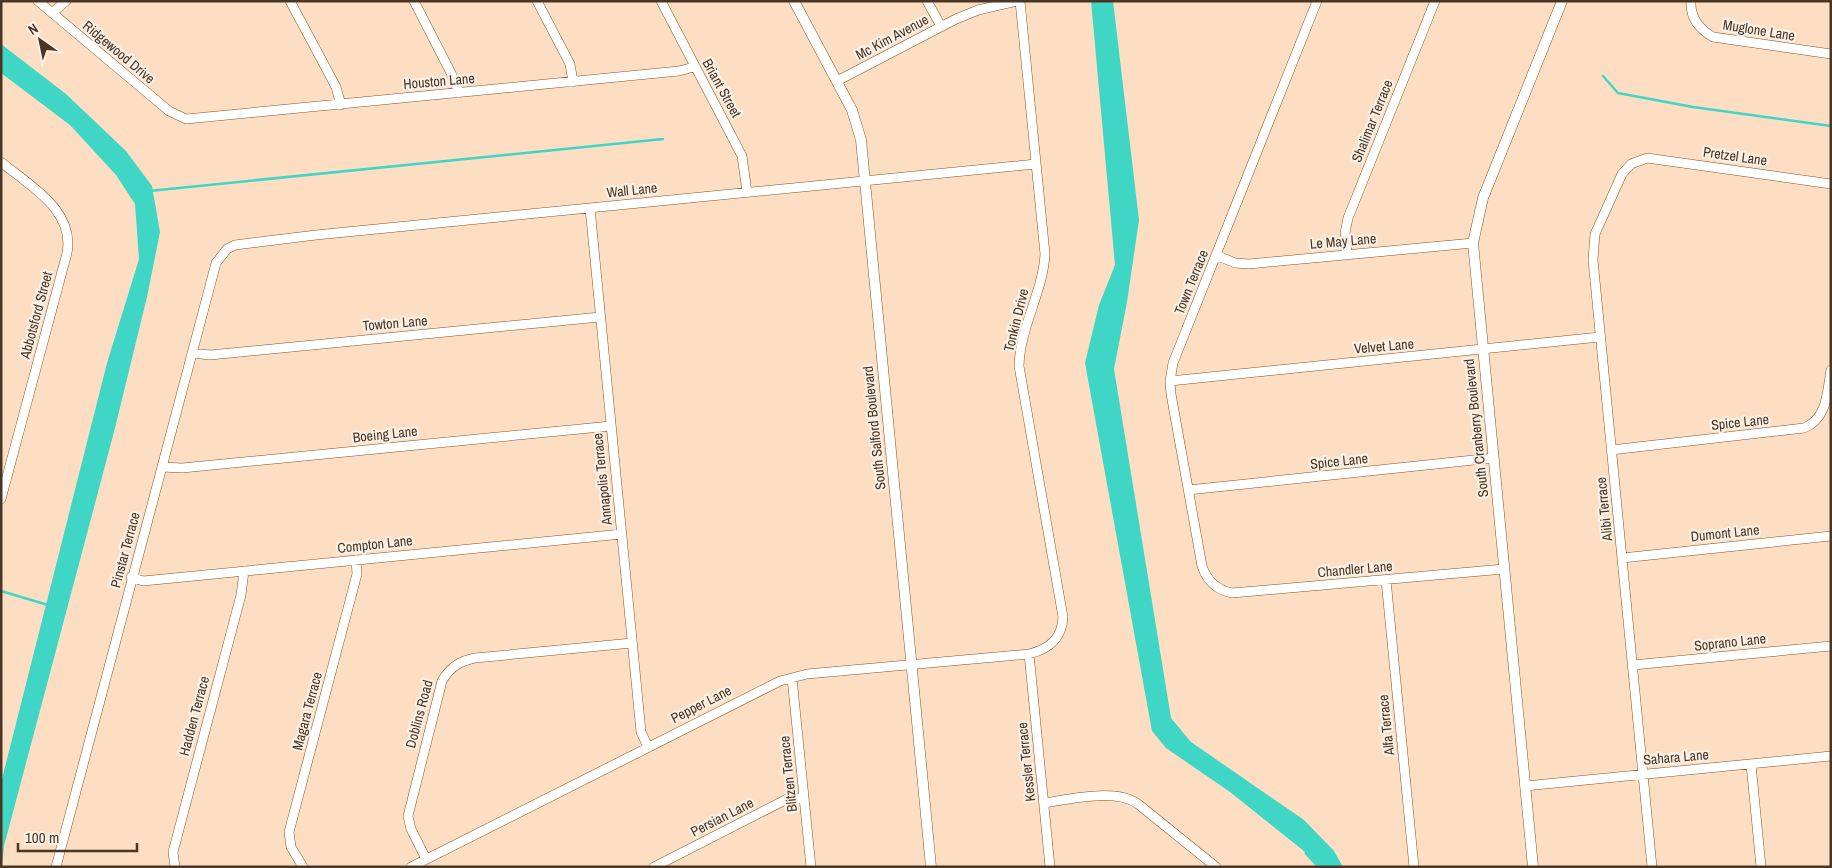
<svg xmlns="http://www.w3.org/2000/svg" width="1832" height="868" font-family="'Archivo Narrow',sans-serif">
<rect width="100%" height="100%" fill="#fddec2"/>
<!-- water -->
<path fill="#3fd6c6" d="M 1091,1 L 1113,1 L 1139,220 L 1127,302 L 1114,369 L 1171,718 L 1191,742 L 1304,820 L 1334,851 L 1343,867 L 1324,867 L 1230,792 L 1166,748 L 1152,731 L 1085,363 L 1099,305 L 1115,265 Z
M 1,44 L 66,94 L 126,151 L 152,186 L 160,232 L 147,297 L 114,432 L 4,846 L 2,867 L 1,783 L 107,363 L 139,259 L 135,204 L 116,175 L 70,125 L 1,73 Z"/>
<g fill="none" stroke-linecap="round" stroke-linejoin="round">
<!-- stream -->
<path stroke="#3fd6c6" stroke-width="2.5" d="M 1603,76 L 1618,93 L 1693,107 L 1831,126
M 149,191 L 663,139
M 1,591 L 48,605"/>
<!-- canal -->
<path stroke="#3fd6c6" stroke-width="9" d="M 1309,852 L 1323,867"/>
<!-- minor casing -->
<g stroke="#815526" stroke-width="10">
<path id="minor" d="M 38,1 L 169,111 L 186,119 L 679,71 L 694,67
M 290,1 L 336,87 L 341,105
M 414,1 L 451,73 L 459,93
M 537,1 L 570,64 L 573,82
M 661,1 L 742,156 L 747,192
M 927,1 L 941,26
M 1317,1 L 1173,363 L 1170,381 L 1171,394 L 1202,566 C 1207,581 1217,590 1232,593 L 1504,569
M 1691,1 C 1690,18 1699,29 1713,37 L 1831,54
M 52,13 L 66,1
M 837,81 L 956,19 L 978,10 L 1018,1
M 1,162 C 30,186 75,210 67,253 L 1,499
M 590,208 L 641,732 L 648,747
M 1347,254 L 1345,233 L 1348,218 L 1435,1
M 1216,255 L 1235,263 L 1249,264 L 1473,243
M 192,353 L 210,355 L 600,317
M 1170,381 L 1600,337
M 1611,450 L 1804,428 C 1828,418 1827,392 1831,370
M 162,467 L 182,468 L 611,426
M 1188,490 L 1493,458
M 1622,558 L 1831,536
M 131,577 L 143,581 L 622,534
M 1386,580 L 1414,867
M 1029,654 L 1050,867
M 1633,665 L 1831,646
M 792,678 L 811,867
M 1751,764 L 1761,867
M 1525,786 L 1831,756
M 1044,803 C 1070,799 1116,788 1138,804 L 1216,867
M 426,859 L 411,829 L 408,816 L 442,681 C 450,667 460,661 475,658 L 632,643
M 56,867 L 216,263 L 227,249 L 235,245 L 316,235 L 1036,164
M 175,867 L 173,852 L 241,595 L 244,571
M 303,867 L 291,847 L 289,832 L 357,574 L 356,560
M 411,867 L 780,681 L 807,674 L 1029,654 C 1049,649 1062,639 1063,617 L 1019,366 C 1020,327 1043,292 1045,254 L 1020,1
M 654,867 L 787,799 L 804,797
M 1652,867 L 1593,260 L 1595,234 L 1622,174 L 1631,164 L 1647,158 L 1831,184"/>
</g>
<!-- tertiary casing -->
<g stroke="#815526" stroke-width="11">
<path id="tertiary" d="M 794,1 L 852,110 L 861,140 L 931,867
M 1533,867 L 1473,243 L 1483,198 L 1562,1"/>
</g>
<!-- minor -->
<use href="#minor" stroke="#fff" stroke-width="9"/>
<!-- tertiary -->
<use href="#tertiary" stroke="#fff" stroke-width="10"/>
</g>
<g text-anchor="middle" stroke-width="4.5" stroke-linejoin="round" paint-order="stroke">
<!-- street labels -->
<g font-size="14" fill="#4a3622" stroke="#faf0e6">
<text transform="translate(1759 30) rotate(9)" y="5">Muglone Lane</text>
<text transform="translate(892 37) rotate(-28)" y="5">Mc Kim Avenue</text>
<text transform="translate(119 52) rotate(40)" y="5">Ridgewood Drive</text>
<text transform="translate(439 81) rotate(-5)" y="5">Houston Lane</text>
<text transform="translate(722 88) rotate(61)" y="5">Briant Street</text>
<text transform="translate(1372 121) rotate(-68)" y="5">Shalimar Terrace</text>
<text transform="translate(1735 156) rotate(8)" y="5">Pretzel Lane</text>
<text transform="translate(632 190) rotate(-6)" y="5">Wall Lane</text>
<text transform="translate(1343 241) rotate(-5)" y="5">Le May Lane</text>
<text transform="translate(1191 282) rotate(-68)" y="5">Town Terrace</text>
<text transform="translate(36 315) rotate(-75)" y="5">Abbotsford Street</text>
<text transform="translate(1016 320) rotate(-76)" y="5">Tonkin Drive</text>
<text transform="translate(395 323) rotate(-5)" y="5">Towton Lane</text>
<text transform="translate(1384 346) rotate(-5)" y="5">Velvet Lane</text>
<text transform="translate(1740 422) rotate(-6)" y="5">Spice Lane</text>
<text transform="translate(874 428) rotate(-96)" y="5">South Salford Boulevard</text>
<text transform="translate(1476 428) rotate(-96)" y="5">South Cranberry Boulevard</text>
<text transform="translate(385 434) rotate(-6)" y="5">Boeing Lane</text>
<text transform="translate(1339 461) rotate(-6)" y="5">Spice Lane</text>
<text transform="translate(602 479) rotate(-96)" y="5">Annapolis Terrace</text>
<text transform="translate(1604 509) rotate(-96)" y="5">Alibi Terrace</text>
<text transform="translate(1725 533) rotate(-6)" y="5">Dumont Lane</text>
<text transform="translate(375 544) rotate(-6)" y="5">Compton Lane</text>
<text transform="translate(125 550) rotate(-75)" y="5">Pinstar Terrace</text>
<text transform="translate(1355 569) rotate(-5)" y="5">Chandler Lane</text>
<text transform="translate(1730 642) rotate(-6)" y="5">Soprano Lane</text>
<text transform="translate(701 704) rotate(-27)" y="5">Pepper Lane</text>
<text transform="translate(307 711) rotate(-75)" y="5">Magara Terrace</text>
<text transform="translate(419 714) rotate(-75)" y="5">Doblins Road</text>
<text transform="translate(194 716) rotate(-75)" y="5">Hadden Terrace</text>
<text transform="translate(1386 725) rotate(-96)" y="5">Alfa Terrace</text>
<text transform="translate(1676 757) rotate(-5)" y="5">Sahara Lane</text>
<text transform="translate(1026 762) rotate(-96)" y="5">Kessler Terrace</text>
<text transform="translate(788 774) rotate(-96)" y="5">Blitzen Terrace</text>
<text transform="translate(722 817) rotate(-27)" y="5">Persian Lane</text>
</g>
</g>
<!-- border -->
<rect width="1832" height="868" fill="none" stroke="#4a3622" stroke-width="5"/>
<!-- north arrow -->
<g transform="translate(40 40) rotate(327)" stroke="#faf0e6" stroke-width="4" paint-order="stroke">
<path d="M0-4L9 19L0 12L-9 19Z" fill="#4a3622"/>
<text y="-8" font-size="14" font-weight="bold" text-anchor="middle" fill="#4a3622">N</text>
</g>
<!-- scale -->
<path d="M18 843v8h119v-8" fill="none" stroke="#4a3622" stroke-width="2.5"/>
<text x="25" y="843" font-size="15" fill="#4a3622" stroke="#faf0e6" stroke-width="4" paint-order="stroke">100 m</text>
</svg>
